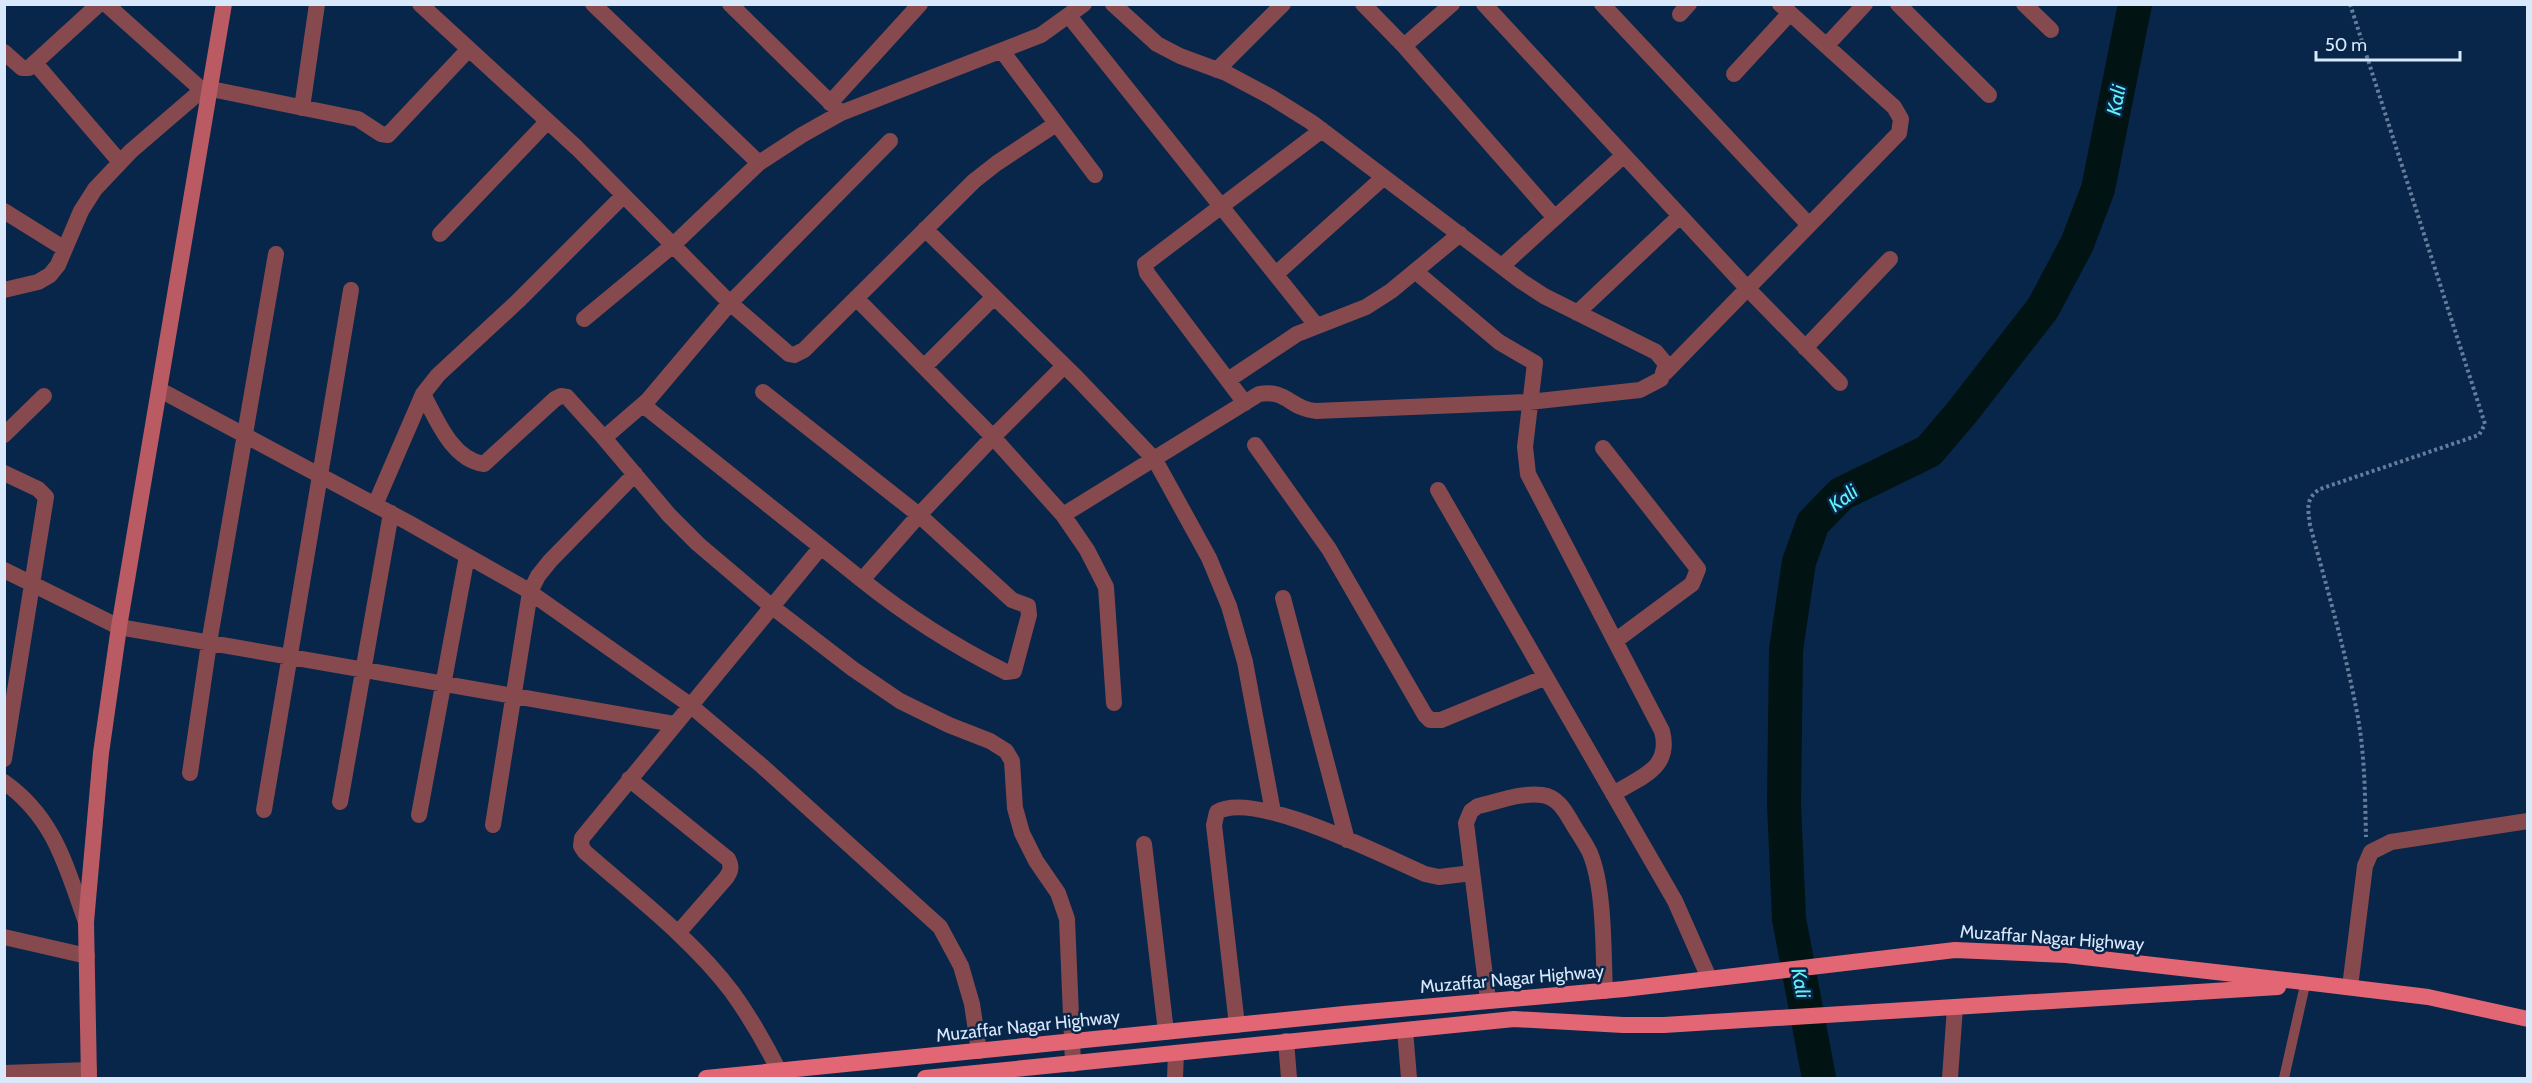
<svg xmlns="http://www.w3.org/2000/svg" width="2532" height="1083" font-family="Cabin,sans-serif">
<rect width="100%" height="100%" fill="#07264a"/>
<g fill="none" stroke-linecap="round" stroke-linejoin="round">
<!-- river -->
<path stroke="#021313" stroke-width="34" d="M 1819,1078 L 1789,919 L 1784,803 L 1786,650 L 1799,562 L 1813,523 L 1841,494 L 1929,451 L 1963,411 L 2043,308 L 2077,244 L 2098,189 L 2135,4"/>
<!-- path -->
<path stroke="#657d9a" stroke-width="4" stroke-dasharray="3 3" stroke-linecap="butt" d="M 2350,4 L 2485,424 L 2479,435 L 2320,489 C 2305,499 2308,508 2310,525 C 2327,589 2346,652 2358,718 C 2365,757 2365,798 2366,837"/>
<!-- service -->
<path stroke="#85494e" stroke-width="10" d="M 2284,1078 L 2305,985"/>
<!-- minor -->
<path stroke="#85494e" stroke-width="16" d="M 106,4 L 202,90
M 420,4 L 577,148 L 730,303 L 789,354 L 794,355 L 804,350 L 974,181 L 997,163 L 1056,124
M 593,4 L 759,163
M 730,4 L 841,113
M 1363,4 L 1404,46 L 1555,218
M 1484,4 L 1747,288 L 1840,383
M 1602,4 L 1809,225
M 1898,4 L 1989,95
M 2024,4 L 2051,30
M 1680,14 L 1689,4
M 1069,16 L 1316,325
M 1404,46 L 1452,4
M 1826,46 L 1865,4
M 1002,51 L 1095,175
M 4,52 L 22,68 L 29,68 L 99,4
M 35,63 L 120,162
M 1217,70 L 1283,4
M 1734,74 L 1790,13
M 830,103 L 920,4
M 302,108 L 317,4
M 4,211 L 65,249
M 925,229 L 1077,378 L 1155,460 L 1209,558 L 1229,606 L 1245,662 L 1273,812
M 440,234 L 547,122
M 1502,266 L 1624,155
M 1415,271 L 1499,342 L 1535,363 L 1525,447 L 1528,474 L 1662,731 C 1672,769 1640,777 1613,794
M 1276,274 L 1384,177
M 4,290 L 38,282 L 50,275 L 58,265 L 81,211 L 95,189 L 131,151 L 202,90 L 211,89 L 358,119 L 381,134 L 388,135 L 468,50
M 856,298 L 993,437 L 1064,366
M 1577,313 L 1680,216
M 584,319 L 672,246 L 759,163 L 802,135 L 841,113 L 1041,35 L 1084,4
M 1805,348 L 1890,259
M 924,367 L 994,297
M 1665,373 L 1899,133 L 1901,119 L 1894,107 L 1780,4
M 1228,380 L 1297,334 L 1366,307 L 1391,291 L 1460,234
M 160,390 L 409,523 L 524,588 L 690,705 L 762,766 L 940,927 L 961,966 L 972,1004 L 979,1051
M 763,392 L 919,515 L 1012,600 L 1028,606 L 1029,615 L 1014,671 L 1006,672 C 954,646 907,616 862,580
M 423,394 C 436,418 452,460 484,464 L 555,399 L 561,396 L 567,397 L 604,438 L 669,515 L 698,544 L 771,606 L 853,669 L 900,701 L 949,725 L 990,741 L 1006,751 L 1012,761 L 1015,808 L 1022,833 L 1036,861 L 1058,893 L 1067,919 L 1073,1064
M 1245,403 L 1147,273 L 1145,264 L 1322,130
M 643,405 L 821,547
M 4,435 L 44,396
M 604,438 L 648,400 L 730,303 L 890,141
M 1255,445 L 1329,549 L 1425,715 L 1430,720 L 1441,720 L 1546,677
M 1603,448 L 1698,569 L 1692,584 L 1615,641
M 4,473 L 38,489 L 46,497 L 4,759
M 1438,490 L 1675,901 L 1709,978
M 375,505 L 423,394 L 438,375 L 518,301 L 623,196
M 1063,515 L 1087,550 L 1106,587 L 1114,703
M 4,570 L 119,627 L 674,724
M 1283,598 L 1347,840
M 190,773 L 209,643 L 276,254
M 629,779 L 728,859 C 732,867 731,871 726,878 L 678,933
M 340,802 L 391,513
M 264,810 L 351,290
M 419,815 L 467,556
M 493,825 L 530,592 L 538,576 L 550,561 L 635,474
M 1144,844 L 1166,1032
M 4,937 L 87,956
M 2350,987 L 2365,866 L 2371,852 L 2391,842 L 2528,821
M 1488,1000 L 1466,823 L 1471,811 L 1478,806 C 1497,802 1522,792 1542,795 C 1557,797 1564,809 1571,821 C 1577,832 1585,842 1590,853 C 1605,889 1603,951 1605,991
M 1237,1025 L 1214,825 L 1217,812 C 1254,789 1385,857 1425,874 L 1439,877 L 1472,873
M 1405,1030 L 1409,1078
M 1286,1041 L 1289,1078
M 779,1071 C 765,1043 750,1017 732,992 C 691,938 635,896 585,852 L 581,846 L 582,838 L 821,547 L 862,580 L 919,515 L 993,437 L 1063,515 L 1259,394 C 1286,389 1291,409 1316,411 L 1529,402 L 1640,390 L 1661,379 L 1666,364 L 1656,352 L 1544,296 L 1521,281 L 1311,122 L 1271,97 L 1226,73 L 1180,56 L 1157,44 L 1113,4
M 4,1073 L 89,1070
M 1175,1078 L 1176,1053
M 1950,1078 L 1955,1007"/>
<!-- tertiary -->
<path stroke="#85494e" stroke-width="16" d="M 4,782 C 55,818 66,867 86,922"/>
<!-- secondary -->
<path stroke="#ba5a63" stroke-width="16" d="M 89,1078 L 86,922 L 101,753 L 119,627 L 224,4"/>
<!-- primary -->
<path stroke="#e36674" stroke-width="16" d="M 706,1078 L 1344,1014 L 1624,989 L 1955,950 L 2066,955 L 2321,984 L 2428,997 L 2528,1019
M 925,1078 L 1514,1019 L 1623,1025 L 1664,1025 L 2278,987"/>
</g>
<g text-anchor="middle" stroke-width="5" stroke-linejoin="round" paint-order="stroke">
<!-- street labels -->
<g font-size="18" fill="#d9e8fb" stroke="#07264a">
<text transform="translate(2052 938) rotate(4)" y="6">Muzaffar Nagar Highway</text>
<text transform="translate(1512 979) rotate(-5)" y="6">Muzaffar Nagar Highway</text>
<text transform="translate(1028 1026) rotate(-6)" y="6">Muzaffar Nagar Highway</text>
</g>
<!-- water labels -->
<g font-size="20" font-style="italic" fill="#63f3f3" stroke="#07264a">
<text transform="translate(2116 100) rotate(-79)" y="7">Kali</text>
<text transform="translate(1843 498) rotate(-37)" y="7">Kali</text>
<text transform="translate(1801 983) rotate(79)" y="7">Kali</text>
</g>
</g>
<!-- border -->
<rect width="2532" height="1083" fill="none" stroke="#d9e8fb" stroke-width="12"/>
<!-- scale -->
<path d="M2316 51v9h144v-9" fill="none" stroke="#d9e8fb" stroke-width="3"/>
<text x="2325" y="51" font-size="18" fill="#d9e8fb" stroke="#07264a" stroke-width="4.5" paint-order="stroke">50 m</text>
</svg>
